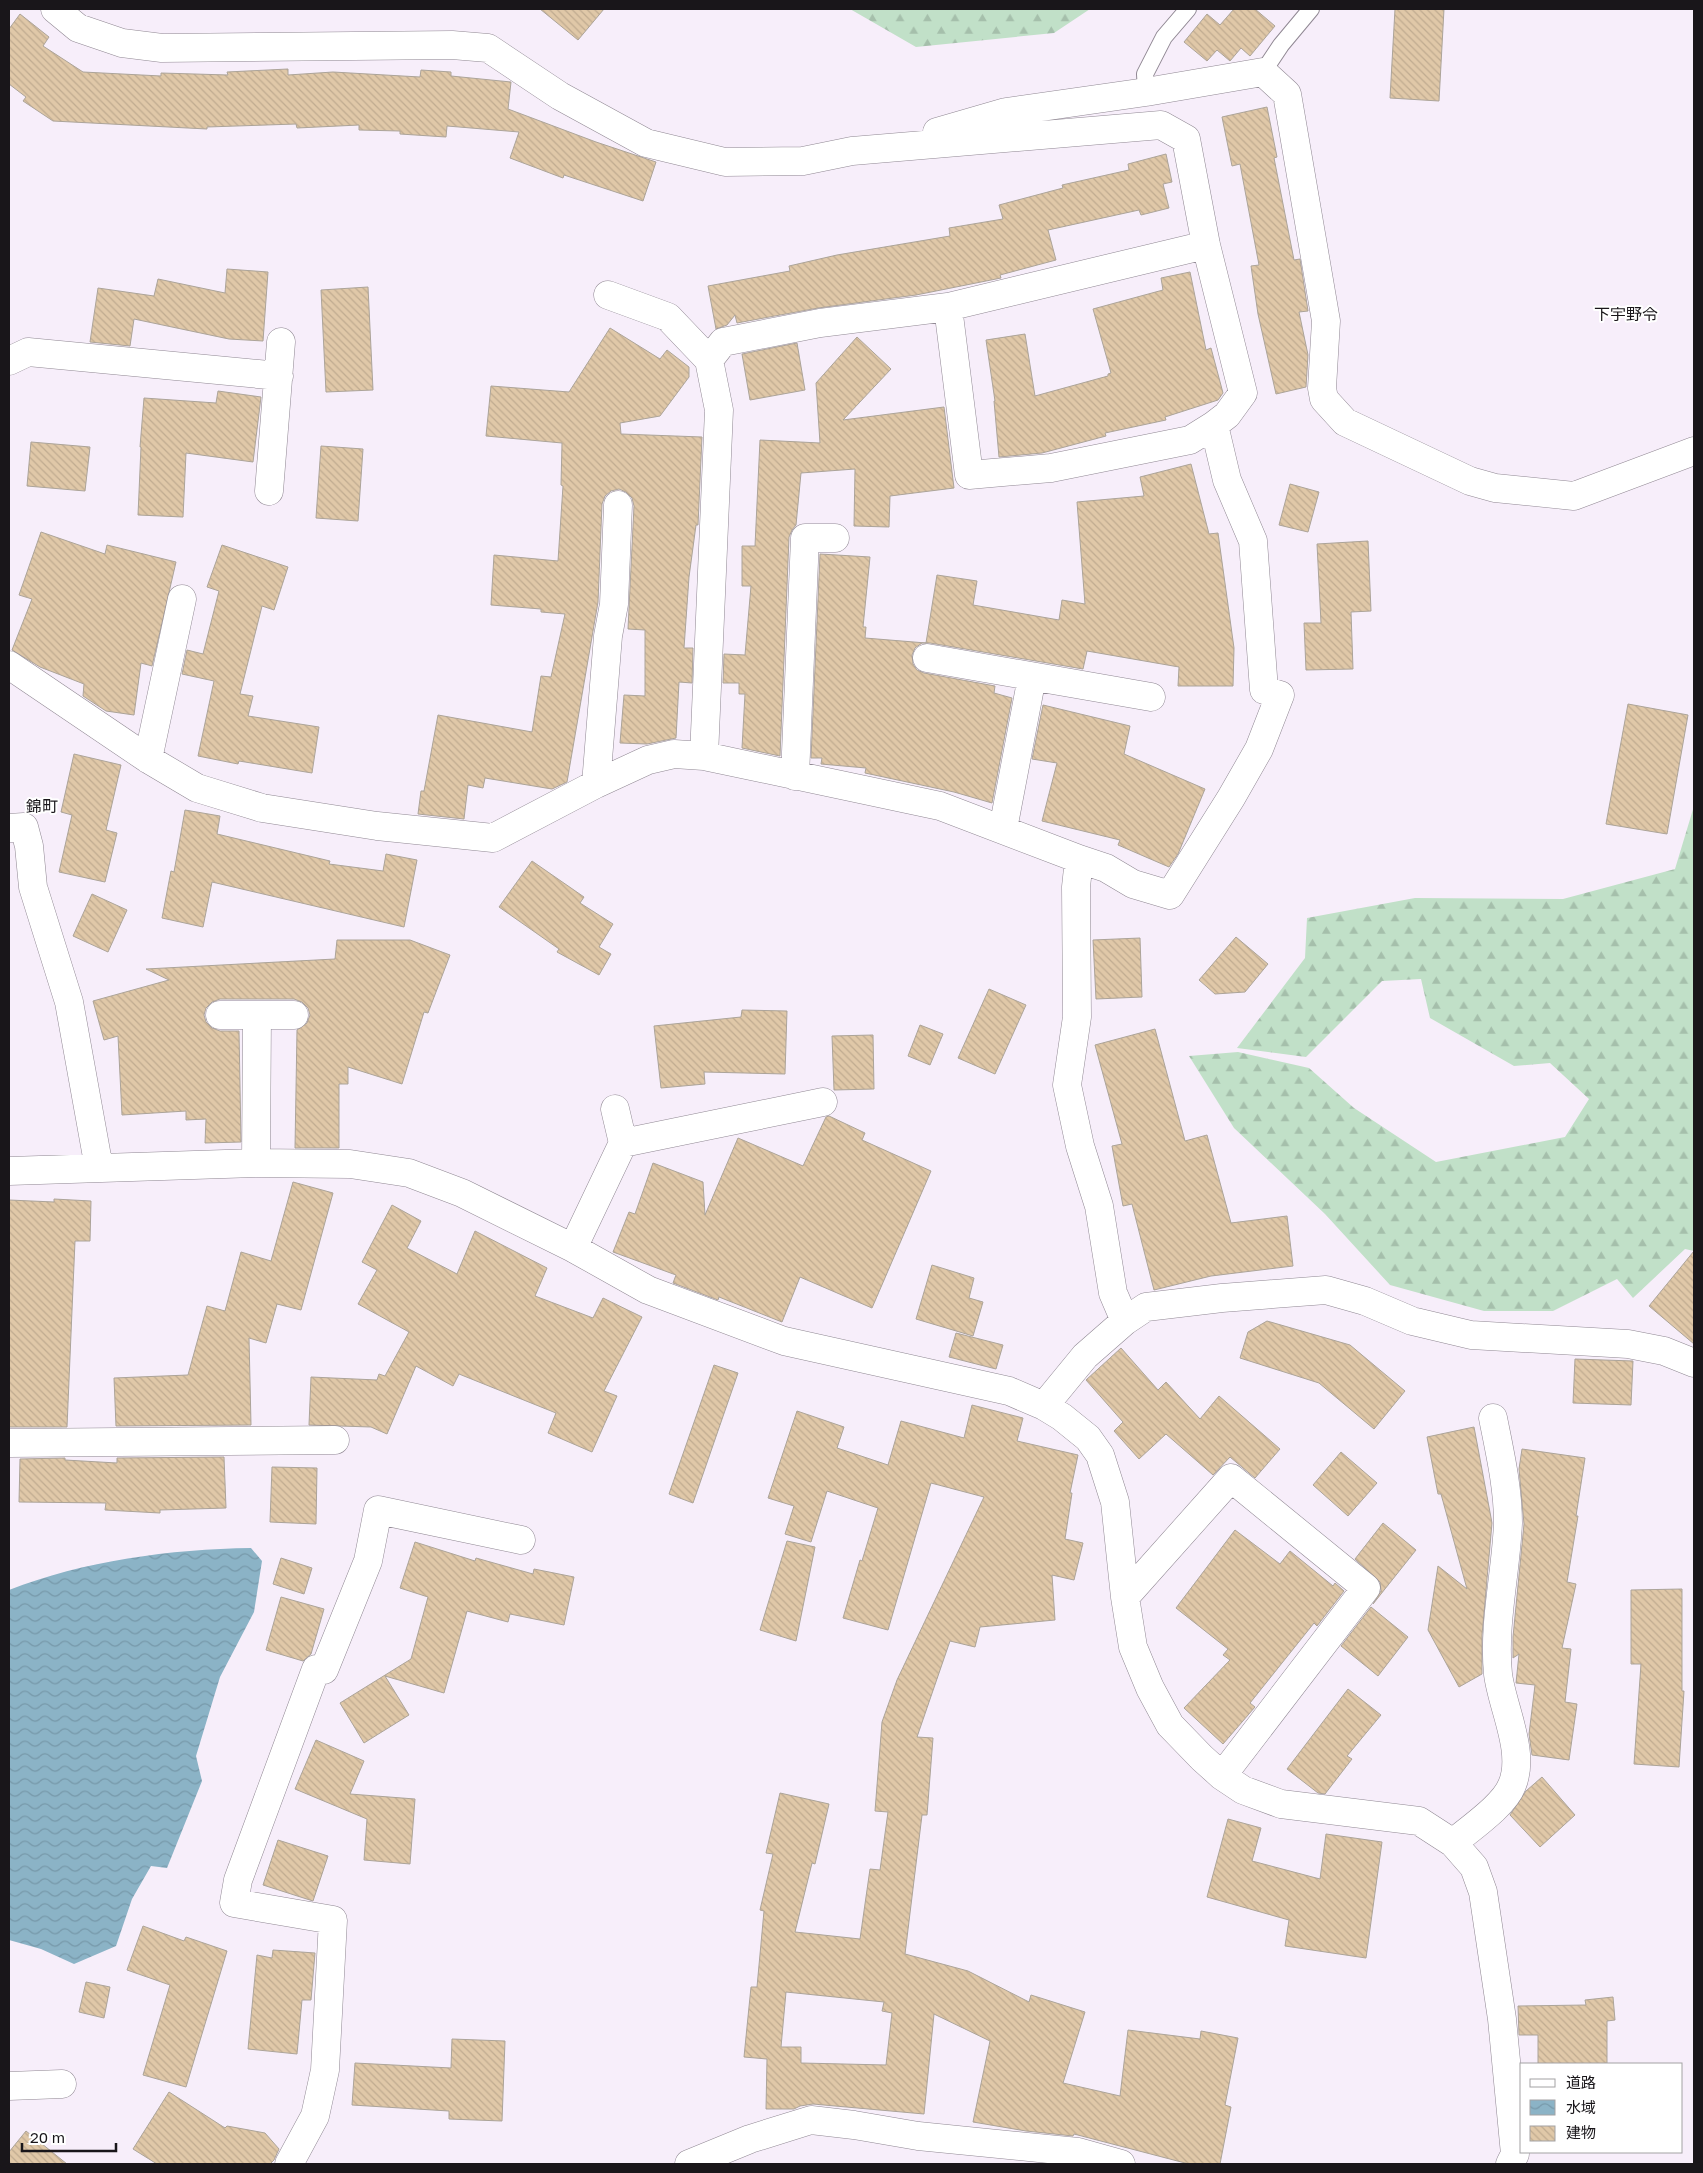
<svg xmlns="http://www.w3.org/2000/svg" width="1703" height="2173" font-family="'Golos Text','Noto Sans JP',sans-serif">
<defs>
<pattern id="forest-firs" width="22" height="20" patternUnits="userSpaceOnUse" patternTransform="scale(1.25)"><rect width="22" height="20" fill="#c1e0c8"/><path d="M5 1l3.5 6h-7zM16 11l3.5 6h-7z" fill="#a5bfab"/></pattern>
<pattern id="water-waves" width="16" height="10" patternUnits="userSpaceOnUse" patternTransform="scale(1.25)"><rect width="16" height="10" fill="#8bb3c6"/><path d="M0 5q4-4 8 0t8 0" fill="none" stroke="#79a"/></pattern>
<pattern id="building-back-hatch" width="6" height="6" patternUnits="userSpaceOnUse" patternTransform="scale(1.25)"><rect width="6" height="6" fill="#e0c8a8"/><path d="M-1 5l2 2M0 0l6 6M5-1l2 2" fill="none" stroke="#c0ab90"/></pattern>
</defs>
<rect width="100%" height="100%" fill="#f7eefa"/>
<!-- forest -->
<path fill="url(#forest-firs)" d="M 850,9 L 1090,9 L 1054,33 L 916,47 Z
M 1694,806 L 1694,1251 L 1685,1249 L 1633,1298 L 1617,1279 L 1553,1311 L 1484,1311 L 1390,1285 L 1325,1214 L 1234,1128 L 1189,1056 L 1238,1052 L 1309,1068 L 1354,1108 L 1436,1162 L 1565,1137 L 1589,1099 L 1550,1063 L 1514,1066 L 1430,1018 L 1421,979 L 1382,981 L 1306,1057 L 1237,1048 L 1305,958 L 1307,918 L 1415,898 L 1563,899 L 1675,869 Z"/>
<!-- water -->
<path fill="url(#water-waves)" d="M 251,1548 L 262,1561 L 254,1612 L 220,1677 L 196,1756 L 202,1781 L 167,1868 L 151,1866 L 132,1899 L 116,1946 L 74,1964 L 41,1949 L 9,1940 L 9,1590 C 83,1561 171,1549 251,1548 Z"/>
<!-- building -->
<path fill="url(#building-back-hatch)" stroke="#aca499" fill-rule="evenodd" d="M 540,9 L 604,9 L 578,40 Z
M 1234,9 L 1255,9 L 1275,26 L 1250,56 L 1241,48 L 1230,61 L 1217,50 L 1207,61 L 1184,42 L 1207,14 L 1220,25 Z
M 1395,9 L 1444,9 L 1439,101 L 1390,98 Z
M 20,14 L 49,37 L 43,46 L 83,72 L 161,76 L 161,73 L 228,75 L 227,72 L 288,69 L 288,75 L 333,72 L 420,77 L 421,70 L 451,72 L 451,76 L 511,82 L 508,109 L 596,142 L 656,162 L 643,201 L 564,175 L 563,178 L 510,158 L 519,132 L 447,126 L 446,137 L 400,134 L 400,131 L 359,130 L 359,125 L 297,128 L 296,124 L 207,127 L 207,129 L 53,121 L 23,101 L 26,97 L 9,84 L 9,29 Z
M 1267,107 L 1277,157 L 1274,158 L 1294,260 L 1300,259 L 1308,311 L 1299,312 L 1308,355 L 1306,387 L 1276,394 L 1258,314 L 1251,266 L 1259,265 L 1240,164 L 1232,166 L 1222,117 Z
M 1166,154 L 1172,182 L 1163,184 L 1169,208 L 1141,215 L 1139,210 L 1048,230 L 1056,260 L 1000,275 L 1001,278 L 916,295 L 818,308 L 737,323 L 735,315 L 727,325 L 716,329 L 708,286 L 790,271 L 789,266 L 837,255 L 950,236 L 949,228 L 1003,219 L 999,205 L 1063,188 L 1062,185 L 1129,170 L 1128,164 Z
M 227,269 L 268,272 L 263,341 L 229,339 L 134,319 L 130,346 L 90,342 L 98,288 L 154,296 L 158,279 L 225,293 Z
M 1190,272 L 1206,350 L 1211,348 L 1223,393 L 1218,400 L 1165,417 L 1166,420 L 1105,433 L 1106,436 L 1042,453 L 999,457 L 994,401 L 995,401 L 986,340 L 1025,334 L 1035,396 L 1108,376 L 1108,374 L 1111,373 L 1093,309 L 1163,290 L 1161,278 Z
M 368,287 L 373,390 L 326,392 L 321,290 Z
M 610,328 L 660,359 L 667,350 L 689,367 L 689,377 L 660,416 L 620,423 L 621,434 L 702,437 L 698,525 L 696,525 L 689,577 L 684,648 L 693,648 L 692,683 L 679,682 L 676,738 L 647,744 L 620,743 L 624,695 L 645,696 L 645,630 L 628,629 L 634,506 L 632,498 L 626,492 L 619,489 L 611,491 L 605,496 L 602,504 L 598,602 L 567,782 L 552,789 L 485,778 L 483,788 L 468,785 L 464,819 L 418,814 L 421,791 L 424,791 L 438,715 L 532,732 L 541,676 L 551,677 L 565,614 L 541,612 L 541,609 L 491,605 L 494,555 L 558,561 L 563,486 L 561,485 L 562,443 L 486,436 L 491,386 L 569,392 Z
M 857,337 L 891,369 L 843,420 L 944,407 L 954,488 L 890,496 L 889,527 L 854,526 L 855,469 L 801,473 L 796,525 L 792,530 L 789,537 L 780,756 L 742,748 L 745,694 L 739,694 L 739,683 L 723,683 L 724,654 L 745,655 L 751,586 L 742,586 L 742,546 L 755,546 L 760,440 L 820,443 L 816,383 Z
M 797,343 L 805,390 L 750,400 L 742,354 Z
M 218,391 L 261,397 L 253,462 L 186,453 L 183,517 L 138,515 L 141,447 L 140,447 L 144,398 L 216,403 Z
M 31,442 L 90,447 L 85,491 L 27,486 Z
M 321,446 L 363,449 L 358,521 L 316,518 Z
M 1191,464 L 1209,534 L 1218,533 L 1234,648 L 1233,686 L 1178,686 L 1179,667 L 1087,651 L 1083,669 L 930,643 L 922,643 L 915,648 L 912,655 L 913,664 L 917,670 L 924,673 L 995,686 L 994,693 L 1012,698 L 992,803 L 954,792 L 865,773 L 866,768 L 821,764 L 822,758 L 811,758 L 820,554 L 870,557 L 863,627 L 866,627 L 865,638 L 926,643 L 937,575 L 977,581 L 973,605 L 1059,620 L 1062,600 L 1085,604 L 1077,502 L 1144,496 L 1140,477 Z
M 1290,484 L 1319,492 L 1308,532 L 1279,525 Z
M 41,532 L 105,554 L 107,545 L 176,562 L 152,666 L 141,663 L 134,715 L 106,711 L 83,696 L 84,684 L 40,667 L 12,650 L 32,599 L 19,595 Z
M 1368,541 L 1371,611 L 1351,612 L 1353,669 L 1306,670 L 1304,623 L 1321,623 L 1317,544 Z
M 222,545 L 288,567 L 274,610 L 262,606 L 240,694 L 253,696 L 248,716 L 319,727 L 312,773 L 239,761 L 238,764 L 198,756 L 214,681 L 182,674 L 187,650 L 203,654 L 219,591 L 207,587 Z
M 1628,704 L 1688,715 L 1667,834 L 1606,824 Z
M 1043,705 L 1130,726 L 1124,754 L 1205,789 L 1178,854 L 1169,867 L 1118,845 L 1120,840 L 1042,821 L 1057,763 L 1032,759 Z
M 74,754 L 121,765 L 106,830 L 117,833 L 105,882 L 59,872 L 72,815 L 61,812 Z
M 185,810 L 220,816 L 217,834 L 330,861 L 329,864 L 383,871 L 386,854 L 417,860 L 404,927 L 212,882 L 203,927 L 162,918 L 171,871 L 174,872 Z
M 532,861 L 584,897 L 580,903 L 613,924 L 599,947 L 611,954 L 599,975 L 557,952 L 559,949 L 499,907 Z
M 92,894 L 127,910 L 108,952 L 73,936 Z
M 1236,937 L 1268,964 L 1245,992 L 1215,994 L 1199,980 Z
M 1140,938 L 1142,997 L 1096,999 L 1093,940 Z
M 337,940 L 410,940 L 450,955 L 428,1013 L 424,1012 L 402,1084 L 348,1067 L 348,1084 L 339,1084 L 339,1148 L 295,1148 L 297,1030 L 307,1023 L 310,1015 L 308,1008 L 302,1002 L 294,999 L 220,999 L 212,1002 L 206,1008 L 204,1015 L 206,1022 L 212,1028 L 220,1031 L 239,1031 L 241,1142 L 205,1143 L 206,1119 L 186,1120 L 186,1111 L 122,1115 L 118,1036 L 104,1040 L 93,1001 L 169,980 L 146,969 L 335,959 Z
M 989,989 L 1026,1005 L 995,1074 L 958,1058 Z
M 742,1010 L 787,1011 L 785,1074 L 704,1072 L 705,1084 L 661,1088 L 654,1026 L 741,1017 Z
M 920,1025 L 943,1034 L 930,1065 L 908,1056 Z
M 1155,1029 L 1185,1141 L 1207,1135 L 1231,1223 L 1287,1216 L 1293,1266 L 1211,1276 L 1154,1290 L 1132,1204 L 1123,1206 L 1112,1146 L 1122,1144 L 1095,1045 Z
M 873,1035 L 874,1089 L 834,1090 L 832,1036 Z
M 829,1116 L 865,1133 L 862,1140 L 931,1171 L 872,1308 L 800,1277 L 782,1322 L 719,1297 L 718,1300 L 673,1283 L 676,1275 L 613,1252 L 629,1212 L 635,1214 L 653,1163 L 703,1182 L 705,1215 L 738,1138 L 803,1166 L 826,1117 Z
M 293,1182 L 333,1193 L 301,1310 L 277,1304 L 266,1343 L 249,1338 L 251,1425 L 116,1426 L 114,1378 L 188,1375 L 207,1306 L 225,1311 L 241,1252 L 271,1261 Z
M 54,1199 L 91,1201 L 90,1241 L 75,1241 L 67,1427 L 9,1427 L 9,1200 L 54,1202 Z
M 392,1205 L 421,1221 L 407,1248 L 457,1274 L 475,1231 L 547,1268 L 535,1296 L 593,1318 L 603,1298 L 642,1317 L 604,1391 L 617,1396 L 592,1452 L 548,1433 L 556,1413 L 459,1374 L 453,1386 L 416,1366 L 387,1434 L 371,1427 L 309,1425 L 311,1377 L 377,1380 L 379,1374 L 385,1376 L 409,1332 L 358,1304 L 377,1270 L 362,1262 Z
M 1694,1251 L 1694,1344 L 1649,1306 Z
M 932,1265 L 974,1278 L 969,1298 L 983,1302 L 973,1336 L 916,1319 Z
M 1267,1321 L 1350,1345 L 1405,1391 L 1374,1429 L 1319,1383 L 1240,1358 L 1248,1332 Z
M 956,1333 L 1003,1345 L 996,1369 L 949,1357 Z
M 1121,1348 L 1158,1390 L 1166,1382 L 1200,1419 L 1219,1396 L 1280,1449 L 1255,1478 L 1230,1457 L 1213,1475 L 1166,1434 L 1139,1459 L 1114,1431 L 1123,1422 L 1086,1380 Z
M 1575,1359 L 1633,1361 L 1631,1405 L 1573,1403 Z
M 714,1365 L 738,1373 L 693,1503 L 669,1494 Z
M 972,1405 L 1023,1418 L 1017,1441 L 1078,1455 L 1070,1493 L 1072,1493 L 1065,1539 L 1083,1543 L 1074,1580 L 1052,1575 L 1055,1620 L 980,1627 L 975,1647 L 950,1641 L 917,1737 L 933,1738 L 927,1815 L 922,1815 L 905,1954 L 968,1971 L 1029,2002 L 1031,1995 L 1085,2012 L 1063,2083 L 1120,2096 L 1128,2030 L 1200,2039 L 1201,2031 L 1238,2038 L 1225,2105 L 1231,2107 L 1220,2164 L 1189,2164 L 1074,2134 L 1073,2136 L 1026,2131 L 973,2122 L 990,2041 L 934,2014 L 924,2114 L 813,2104 L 800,2106 L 794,2109 L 766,2109 L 767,2059 L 744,2057 L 751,1987 L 757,1987 L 764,1911 L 760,1910 L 773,1854 L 766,1853 L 780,1793 L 829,1804 L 815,1864 L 812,1863 L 795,1932 L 860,1939 L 870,1869 L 880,1870 L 888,1812 L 875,1811 L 882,1722 L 897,1680 L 984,1497 L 931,1483 L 888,1630 L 843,1618 L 860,1560 L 862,1561 L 878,1508 L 827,1491 L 811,1542 L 785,1534 L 794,1506 L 768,1498 L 797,1411 L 844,1427 L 837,1448 L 888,1465 L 901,1421 L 964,1438 ZM 786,1992 L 884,2002 L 882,2011 L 892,2013 L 886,2065 L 801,2063 L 801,2047 L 781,2047 Z
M 1474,1427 L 1492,1523 L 1482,1635 L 1482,1674 L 1459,1687 L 1428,1630 L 1438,1566 L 1467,1589 L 1441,1494 L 1438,1494 L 1427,1437 Z
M 1522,1449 L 1585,1458 L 1576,1516 L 1578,1516 L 1567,1582 L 1576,1584 L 1562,1648 L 1571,1649 L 1565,1702 L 1577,1704 L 1569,1760 L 1532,1755 L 1529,1734 L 1535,1685 L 1516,1683 L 1519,1654 L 1513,1658 L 1513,1637 L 1524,1524 L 1519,1469 Z
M 1341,1452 L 1377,1483 L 1348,1516 L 1313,1485 Z
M 224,1457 L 226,1508 L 160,1510 L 160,1513 L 105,1510 L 106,1503 L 19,1502 L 20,1459 L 65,1458 L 65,1460 L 117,1463 L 117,1458 Z
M 272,1467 L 317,1468 L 316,1524 L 270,1522 Z
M 1383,1523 L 1416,1550 L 1373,1604 L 1381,1591 L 1380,1582 L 1355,1559 Z
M 1235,1530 L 1280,1564 L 1290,1551 L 1333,1586 L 1335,1583 L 1344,1591 L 1317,1626 L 1314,1623 L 1250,1703 L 1255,1707 L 1223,1744 L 1184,1708 L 1230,1660 L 1223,1655 L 1228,1649 L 1176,1608 Z
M 787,1541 L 815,1547 L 796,1641 L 760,1630 Z
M 415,1542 L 475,1561 L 476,1558 L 533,1574 L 534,1569 L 574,1577 L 564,1625 L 510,1614 L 508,1622 L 467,1611 L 444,1693 L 385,1676 L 409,1715 L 364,1743 L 340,1703 L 411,1659 L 428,1597 L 400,1588 Z
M 281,1558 L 312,1568 L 304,1594 L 273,1584 Z
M 1682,1589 L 1682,1691 L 1684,1691 L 1679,1767 L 1634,1764 L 1641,1664 L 1631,1664 L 1631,1590 Z
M 281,1597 L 324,1609 L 311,1654 L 303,1661 L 266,1650 Z
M 1371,1607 L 1408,1637 L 1378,1676 L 1341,1646 Z
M 1348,1689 L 1381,1715 L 1347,1756 L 1352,1759 L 1325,1794 L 1318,1793 L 1287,1769 Z
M 316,1740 L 364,1761 L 350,1794 L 415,1799 L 410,1864 L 364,1860 L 367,1819 L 295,1789 Z
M 1542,1777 L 1575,1815 L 1540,1847 L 1510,1815 L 1526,1791 Z
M 1228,1819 L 1261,1828 L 1252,1861 L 1320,1879 L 1326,1834 L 1382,1842 L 1366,1958 L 1285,1946 L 1289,1920 L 1207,1897 Z
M 278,1840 L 328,1856 L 313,1901 L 263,1885 Z
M 143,1926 L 184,1941 L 186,1937 L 227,1951 L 186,2087 L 143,2075 L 170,1985 L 127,1970 Z
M 273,1950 L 315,1953 L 311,2000 L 302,2000 L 297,2054 L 248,2049 L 257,1955 L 272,1958 Z
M 86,1982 L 110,1987 L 104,2018 L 79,2012 Z
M 1613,1997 L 1615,2020 L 1607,2021 L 1607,2064 L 1538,2064 L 1538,2035 L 1519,2035 L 1518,2006 L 1586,2005 L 1585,2000 Z
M 452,2039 L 505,2041 L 502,2121 L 449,2119 L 449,2111 L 352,2105 L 355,2063 L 451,2068 Z
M 169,2092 L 225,2128 L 227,2126 L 265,2133 L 279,2149 L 274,2160 L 270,2164 L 157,2164 L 133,2149 Z
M 26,2131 L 67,2164 L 9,2164 L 9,2152 Z"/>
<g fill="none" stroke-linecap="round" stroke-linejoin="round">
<!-- service casing -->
<g stroke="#908893" stroke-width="18">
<path id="service" d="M 1263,72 L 1281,45 L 1311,9
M 1146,92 L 1145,74 L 1164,37 L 1188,9"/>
</g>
<!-- minor casing -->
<g stroke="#908893" stroke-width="29">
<path id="minor" d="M 55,9 L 78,28 L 122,43 L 162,48 L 452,45 L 488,48 L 560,96 L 646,143 L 725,162 L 803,161 L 852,151 L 1161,125 L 1186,139 L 1206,245 L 1243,393 L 1227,415 L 1214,425 L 1190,440 L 1051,468 L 969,475 L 948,307
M 937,132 L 1006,112 L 1146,92 L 1263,72 L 1287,94 L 1326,321 L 1322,388 L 1324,399 L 1345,422 L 1470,481 L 1495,488 L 1574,496 L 1694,451
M 608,295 L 668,317 L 709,360 L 719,410 L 704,756
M 709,360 L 723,342 L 820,323 L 948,307 L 1206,245
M 9,361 L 28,352 L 279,376
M 269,491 L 281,342
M 927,658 L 1151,697
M 9,665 L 148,759 L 197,788 L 262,808 L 377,826 L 493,838 L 596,784 L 648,760 L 674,754 L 704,756 L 940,806 L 1079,859 L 1076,887 L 1077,1017 L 1067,1085 L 1080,1146 L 1099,1206 L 1113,1293 L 1125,1321
M 148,759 L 182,599
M 795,776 L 805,538 L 835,538
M 596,784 L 608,636 L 614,604 L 618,505
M 9,828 L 24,827 L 29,846 L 33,887 L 69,1002 L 99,1168
M 1003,829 L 1032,677
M 1079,859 L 1106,868 L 1133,884 L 1170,895 L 1231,798 L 1259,749 L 1280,695 L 1264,690 L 1253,541 L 1227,480 L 1214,425
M 220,1015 L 294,1015
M 623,1143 L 823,1102
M 256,1163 L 257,1015
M 9,1171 L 256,1163 L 350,1164 L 409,1173 L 462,1193 L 573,1248 L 648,1290 L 784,1341 L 1009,1391 L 1044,1406 L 1062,1417 L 1088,1438 L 1100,1455 L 1115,1502 L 1125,1597 L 1133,1647 L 1150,1688 L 1170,1725 L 1202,1758 L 1222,1776 L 1243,1790 L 1281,1804 L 1419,1821 L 1453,1843 L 1474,1867 L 1483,1892 L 1502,2019 L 1515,2154 L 1510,2164
M 573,1248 L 623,1143 L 615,1109
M 1044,1406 L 1085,1356 L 1125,1321 L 1146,1307 L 1222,1298 L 1326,1290 L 1365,1301 L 1412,1321 L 1471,1335 L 1628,1344 L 1664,1351 L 1694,1363
M 9,1443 L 335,1440
M 1125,1597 L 1231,1478 L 1366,1588 L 1222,1776
M 1453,1843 C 1469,1829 1504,1806 1512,1785 C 1526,1752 1502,1707 1498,1674 C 1493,1624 1506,1573 1508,1523 C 1508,1488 1500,1453 1493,1418
M 9,2086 L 62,2084
M 289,2164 L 315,2116 L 325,2070 L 333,1920 L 234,1903 L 238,1880 L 316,1669 L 324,1670 L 368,1561 L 378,1510 L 521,1540
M 689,2164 L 750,2139 L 811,2120 L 854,2125 L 918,2136 L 1078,2152 L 1121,2164"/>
</g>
<!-- service -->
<use href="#service" stroke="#fff" stroke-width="16"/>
<!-- minor -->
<use href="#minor" stroke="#fff" stroke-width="28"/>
</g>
<g text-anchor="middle" stroke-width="4" stroke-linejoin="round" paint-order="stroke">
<!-- quarter labels -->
<g font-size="16" fill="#19161a" stroke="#fff">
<text x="1626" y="320">下宇野令</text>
<text x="42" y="812">錦町</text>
</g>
</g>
<!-- border -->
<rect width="1703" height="2173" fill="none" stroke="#19161a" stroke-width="20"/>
<!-- legend -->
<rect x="1520" y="2063" width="162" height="90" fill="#ffffff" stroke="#a3a2a3"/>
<rect x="1530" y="2079" width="25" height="8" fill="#ffffff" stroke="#a3a2a3"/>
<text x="1566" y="2088" font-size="15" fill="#19161a">道路</text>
<rect x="1530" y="2100" width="25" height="15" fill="url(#water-waves)" stroke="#a3a2a3"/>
<text x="1566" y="2113" font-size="15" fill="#19161a">水域</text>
<rect x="1530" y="2126" width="25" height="15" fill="url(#building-back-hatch)" stroke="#a3a2a3"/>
<text x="1566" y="2138" font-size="15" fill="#19161a">建物</text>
<!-- scale -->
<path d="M22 2143v8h94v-8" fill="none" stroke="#19161a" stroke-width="2.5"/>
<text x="30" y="2143" font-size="15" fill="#19161a" stroke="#ffffff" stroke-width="4" paint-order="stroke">20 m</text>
</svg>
